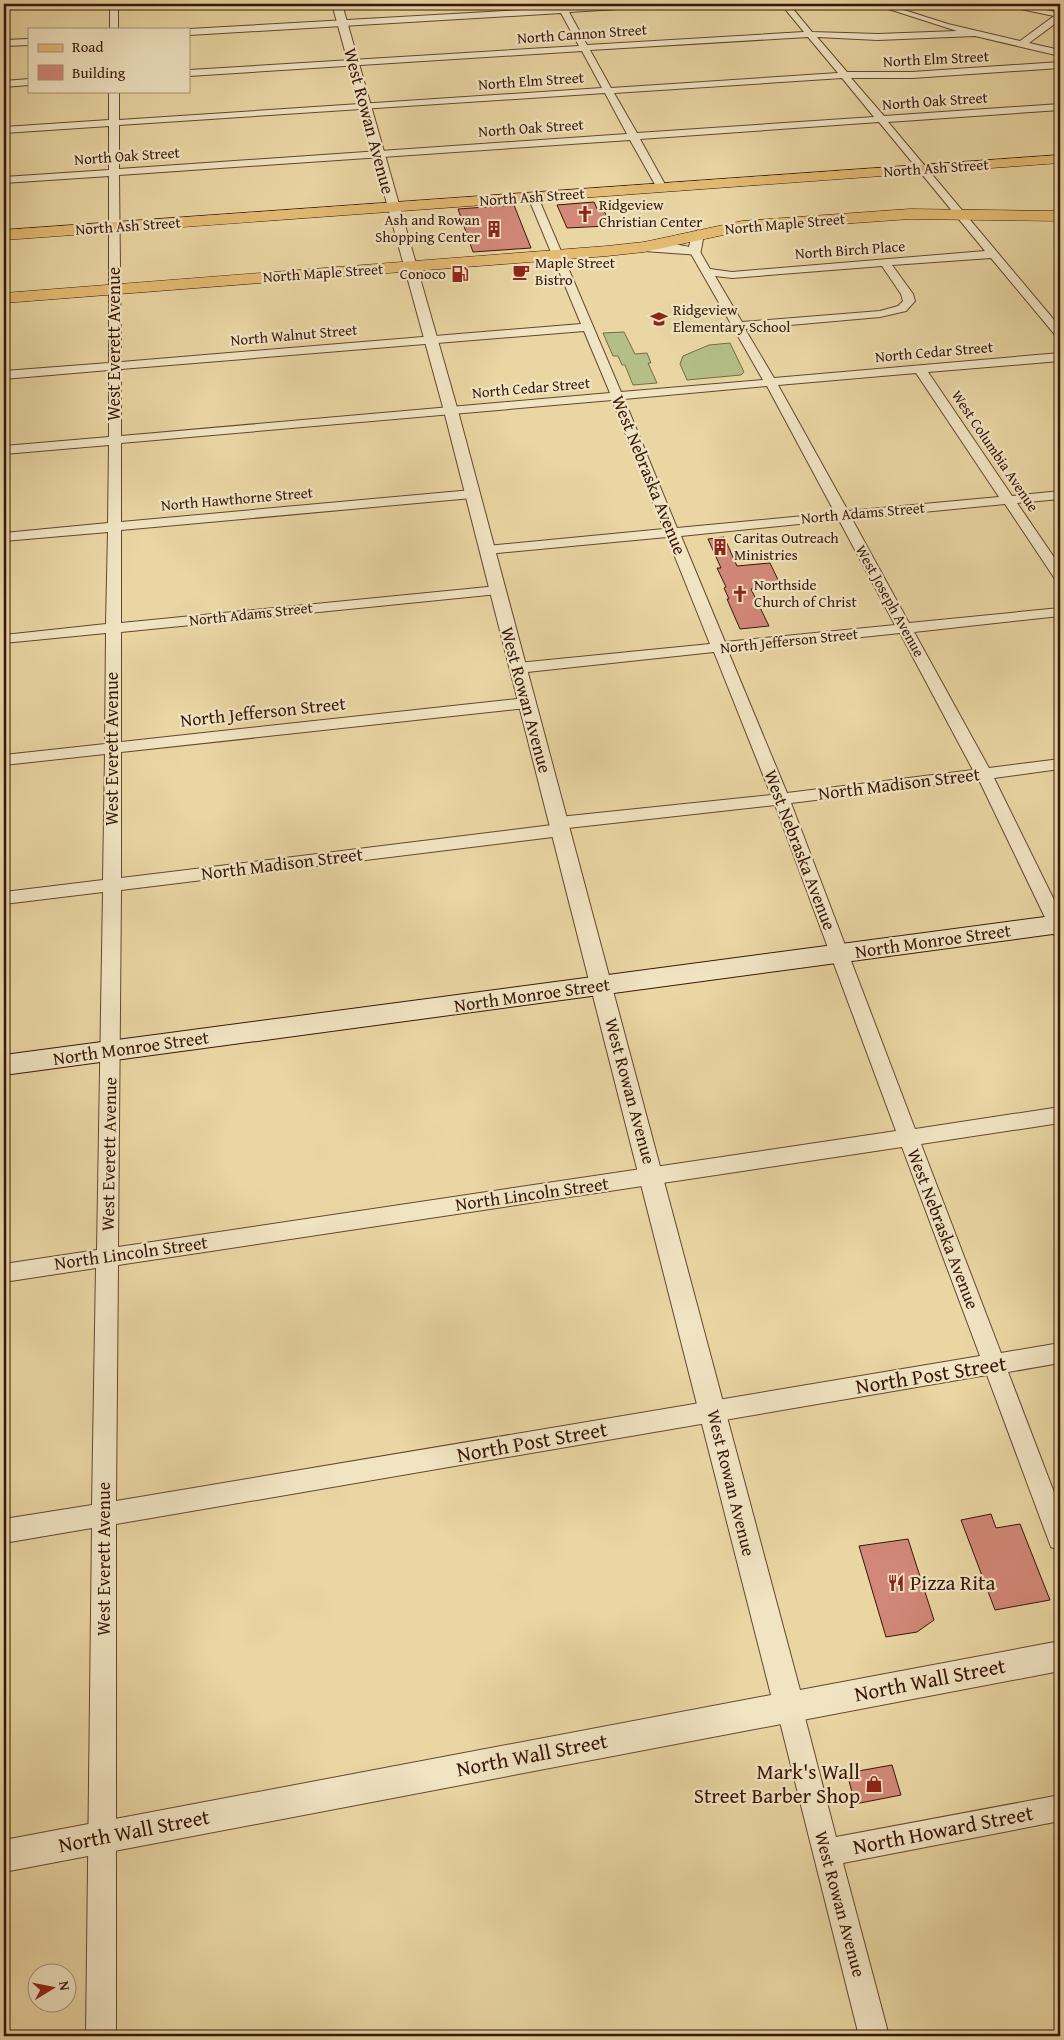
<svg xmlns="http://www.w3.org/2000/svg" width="1064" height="2040" font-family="'Gentium Book Plus',serif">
<rect width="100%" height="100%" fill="#e9d6a3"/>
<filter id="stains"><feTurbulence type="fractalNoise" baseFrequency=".004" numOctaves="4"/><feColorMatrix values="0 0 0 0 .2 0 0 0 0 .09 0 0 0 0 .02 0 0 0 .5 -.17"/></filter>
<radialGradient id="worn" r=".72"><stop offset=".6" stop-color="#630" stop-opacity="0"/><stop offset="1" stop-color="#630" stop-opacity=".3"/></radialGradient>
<!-- green -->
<path fill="#b4be87" stroke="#766a48" d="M 624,332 L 635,354 L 647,353 L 651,363 L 648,363 L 657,383 L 633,385 L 625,365 L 622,365 L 618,356 L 613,356 L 603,333 Z
M 730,343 L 744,372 L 741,375 L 687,380 L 680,364 L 683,356 L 709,345 Z"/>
<!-- building -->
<path fill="#d28879" stroke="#371609" d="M 594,202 L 598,211 L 604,211 L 611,224 L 607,225 L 607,226 L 567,228 L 557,205 Z
M 514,205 L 531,248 L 473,252 L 458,209 Z
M 724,537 L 737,566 L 770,563 L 781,586 L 751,589 L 769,626 L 740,629 L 727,599 L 729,599 L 724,588 L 726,587 L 717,568 L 721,568 L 708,539 Z
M 991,1514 L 996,1528 L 1020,1524 L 1050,1600 L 995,1610 L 961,1520 Z
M 908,1539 L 934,1620 L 917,1632 L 886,1637 L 859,1546 Z
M 892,1765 L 901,1795 L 855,1804 L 847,1773 Z"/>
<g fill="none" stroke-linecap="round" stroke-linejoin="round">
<!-- minor casing -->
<g stroke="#644630" stroke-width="2">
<path id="minor" d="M 110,4 L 118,4 L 118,29 L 110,29 Z
M 556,4 L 564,4 L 566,7 L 631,4 L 673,4 L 669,6 L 569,12 L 587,45 L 804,32 L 781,4 L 789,4 L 812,32 L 878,34 L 957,31 L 873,4 L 885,4 L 948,24 L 1020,41 L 1054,16 L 1006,6 L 1005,4 L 1019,4 L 1060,13 L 1060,20 L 1029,43 L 1060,50 L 1060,56 L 975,36 L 878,40 L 817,37 L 847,72 L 912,72 L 1060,62 L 1060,68 L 912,78 L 851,78 L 884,116 L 1060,104 L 1060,110 L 888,122 L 1060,327 L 1060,337 L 1056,336 L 991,258 L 892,265 L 913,294 L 915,301 L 906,311 L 880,317 L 745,329 L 774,378 L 1060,353 L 1060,361 L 928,372 L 1012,496 L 1060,491 L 1060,499 L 1017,503 L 1060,566 L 1060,580 L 1055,579 L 1005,504 L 852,519 L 909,623 L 1060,608 L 1060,616 L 914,632 L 989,768 L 1060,759 L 1060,769 L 994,778 L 1060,912 L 1060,936 L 1054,935 L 1051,930 L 979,780 L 791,803 L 915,1129 L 1060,1107 L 1060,1123 L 921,1144 L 1001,1353 L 1060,1343 L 1060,1363 L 1008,1372 L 1060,1508 L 1060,1551 L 1051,1547 L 1048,1539 L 987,1375 L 116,1524 L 116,2036 L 86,2036 L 92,1528 L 4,1543 L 4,1519 L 92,1505 L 96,1268 L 4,1282 L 4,1264 L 97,1250 L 103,892 L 4,904 L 4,892 L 103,880 L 105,754 L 4,765 L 4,755 L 105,744 L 106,633 L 4,643 L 4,635 L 106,624 L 108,532 L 4,541 L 4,533 L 108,523 L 109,445 L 4,454 L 4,446 L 109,437 L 109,370 L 4,379 L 4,371 L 109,363 L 109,176 L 4,183 L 4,177 L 109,170 L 109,126 L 4,133 L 4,127 L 109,120 L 109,91 L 119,91 L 119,120 L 602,88 L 582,51 L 189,76 L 189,70 L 579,46 L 561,13 L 189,35 L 189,29 L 558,8 ZM 808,37 L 838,73 L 611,88 L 590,50 ZM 842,78 L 874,117 L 637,133 L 614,93 ZM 605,93 L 627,134 L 119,169 L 119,125 ZM 879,122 L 985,251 L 732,272 L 710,269 L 699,250 L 691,250 L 690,252 L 763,380 L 621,392 L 538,197 L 533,194 L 528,197 L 581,324 L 121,362 L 119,175 L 630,140 L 657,188 L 662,191 L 667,188 L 640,139 ZM 882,266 L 901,294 L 903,301 L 898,306 L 880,311 L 742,322 L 715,276 L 732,278 ZM 584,331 L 610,393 L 121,436 L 121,369 ZM 916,373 L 999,497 L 848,511 L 778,385 ZM 767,386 L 835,513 L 677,528 L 624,399 ZM 612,400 L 664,529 L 487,546 L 480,550 L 487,554 L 667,537 L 710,644 L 518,663 L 513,665 L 510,668 L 513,671 L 518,673 L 714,652 L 771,795 L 559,817 L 553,819 L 551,823 L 552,825 L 121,878 L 121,752 L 527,708 L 532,706 L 535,703 L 532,700 L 527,698 L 121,742 L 121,632 L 498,594 L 503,593 L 505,590 L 503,587 L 498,586 L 121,623 L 121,530 L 472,498 L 479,494 L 472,490 L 121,522 L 121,443 ZM 839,520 L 895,625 L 725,642 L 681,536 ZM 900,633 L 973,770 L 787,793 L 728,651 ZM 775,805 L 896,1131 L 118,1247 L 121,890 L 561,836 L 567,834 L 569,830 L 568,828 ZM 902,1147 L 980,1356 L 116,1501 L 118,1265 Z
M 29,39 L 29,45 L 4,46 L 4,40 Z
M 29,79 L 29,85 L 4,87 L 4,81 Z
M 789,1693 L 798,1697 L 802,1706 L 836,1837 L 1060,1795 L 1060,1821 L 843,1863 L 889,2036 L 859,2036 L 776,1706 L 780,1697 Z"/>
</g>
<!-- tertiary casing -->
<g stroke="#644630" stroke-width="2">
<path id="tertiary" d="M 4,4 L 19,4 L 14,7 L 4,7 Z
M 332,4 L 342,4 L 458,411 L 800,1690 L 1060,1641 L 1060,1671 L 4,1872 L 4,1840 L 771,1695 L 444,411 Z
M 698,230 L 704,234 L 700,255 L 644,251 L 638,247 C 644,239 679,244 689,247 L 692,234 Z"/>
</g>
<!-- secondary casing -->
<g stroke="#371609" stroke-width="2">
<path id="secondary" d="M 1060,915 L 1060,933 L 4,1075 L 4,1055 Z"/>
</g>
<!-- primary casing -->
<g stroke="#371609" stroke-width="1">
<path id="primary" d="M 1060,155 L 1060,163 L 4,240 L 4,230 Z
M 910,209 L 1060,211 L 1060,221 L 910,219 L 742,231 L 644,252 L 607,256 L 4,303 L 4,293 L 607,246 L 644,242 L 742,221 Z"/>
</g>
<!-- minor -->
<use href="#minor" fill="#f1e4c3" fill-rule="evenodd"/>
<!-- tertiary -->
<use href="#tertiary" fill="#f1e4c3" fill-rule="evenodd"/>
<!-- secondary -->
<use href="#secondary" fill="#f1e4c3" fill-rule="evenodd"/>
<!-- primary -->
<use href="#primary" fill="#e4bb72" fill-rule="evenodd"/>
</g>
<!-- icons -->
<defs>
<g id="church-bare" transform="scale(1.35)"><path d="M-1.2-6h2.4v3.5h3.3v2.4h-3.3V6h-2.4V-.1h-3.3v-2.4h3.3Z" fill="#8f2418" stroke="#f1e4c3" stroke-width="2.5" paint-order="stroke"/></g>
<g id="building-bare" transform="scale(1.35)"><path d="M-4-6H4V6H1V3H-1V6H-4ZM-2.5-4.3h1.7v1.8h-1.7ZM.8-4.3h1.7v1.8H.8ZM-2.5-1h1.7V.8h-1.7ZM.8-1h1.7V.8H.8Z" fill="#8f2418" stroke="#f1e4c3" stroke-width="2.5" paint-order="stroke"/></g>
<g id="cafe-bare" transform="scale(1.35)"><path d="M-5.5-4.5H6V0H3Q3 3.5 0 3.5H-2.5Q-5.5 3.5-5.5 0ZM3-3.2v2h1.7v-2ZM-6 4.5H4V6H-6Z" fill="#8f2418" stroke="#f1e4c3" stroke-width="2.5" paint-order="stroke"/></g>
<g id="fuel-bare" transform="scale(1.35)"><path d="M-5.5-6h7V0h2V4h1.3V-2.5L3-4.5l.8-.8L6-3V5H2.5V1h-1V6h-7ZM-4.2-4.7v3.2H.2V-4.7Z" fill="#8f2418" stroke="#f1e4c3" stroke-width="2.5" paint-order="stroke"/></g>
<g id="school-bare" transform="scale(1.35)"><path d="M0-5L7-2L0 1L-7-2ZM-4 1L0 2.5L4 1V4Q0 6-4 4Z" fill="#8f2418" stroke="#f1e4c3" stroke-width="2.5" paint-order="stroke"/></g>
<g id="restaurant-bare" transform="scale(1.35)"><path d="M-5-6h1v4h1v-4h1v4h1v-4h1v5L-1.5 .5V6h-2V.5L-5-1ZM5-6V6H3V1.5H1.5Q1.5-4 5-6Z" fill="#8f2418" stroke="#f1e4c3" stroke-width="2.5" paint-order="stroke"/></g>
<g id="shop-bare" transform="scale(1.35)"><path d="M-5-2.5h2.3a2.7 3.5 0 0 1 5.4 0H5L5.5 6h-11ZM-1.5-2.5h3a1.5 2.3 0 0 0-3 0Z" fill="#8f2418" stroke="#f1e4c3" stroke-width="2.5" paint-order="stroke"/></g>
</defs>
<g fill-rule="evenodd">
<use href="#church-bare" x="585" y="214"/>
<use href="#building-bare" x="494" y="229"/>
<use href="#cafe-bare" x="521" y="272"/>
<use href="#fuel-bare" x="460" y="274"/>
<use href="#school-bare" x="659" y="319"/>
<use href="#building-bare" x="720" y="547"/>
<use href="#church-bare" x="740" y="594"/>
<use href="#restaurant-bare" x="896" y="1583"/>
<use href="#shop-bare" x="874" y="1784"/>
</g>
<g text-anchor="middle" stroke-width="4.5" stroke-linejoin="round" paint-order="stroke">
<!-- far-street labels -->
<g font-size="15" fill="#371609" stroke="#f1e4c3">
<text transform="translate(582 34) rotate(-4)" y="5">North Cannon Street</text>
<text transform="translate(936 59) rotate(-3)" y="5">North Elm Street</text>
<text transform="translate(531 81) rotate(-4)" y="5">North Elm Street</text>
<text transform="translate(935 101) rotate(-4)" y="5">North Oak Street</text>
<text transform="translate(531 128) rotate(-4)" y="5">North Oak Street</text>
<text transform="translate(127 156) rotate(-4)" y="5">North Oak Street</text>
<text transform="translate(936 168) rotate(-4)" y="5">North Ash Street</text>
<text transform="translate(532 197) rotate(-4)" y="5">North Ash Street</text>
<text transform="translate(785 224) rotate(-5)" y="5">North Maple Street</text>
<text transform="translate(128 226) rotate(-4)" y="5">North Ash Street</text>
<text transform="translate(850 250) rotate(-4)" y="5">North Birch Place</text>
<text transform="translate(323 273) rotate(-4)" y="5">North Maple Street</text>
<text transform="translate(294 335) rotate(-5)" y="5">North Walnut Street</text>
<text transform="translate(934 352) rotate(-5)" y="5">North Cedar Street</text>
<text transform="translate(531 388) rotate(-5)" y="5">North Cedar Street</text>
<text transform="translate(995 451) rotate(56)" y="5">West Columbia Avenue</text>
<text transform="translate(237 499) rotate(-5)" y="5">North Hawthorne Street</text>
<text transform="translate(863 513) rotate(-5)" y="5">North Adams Street</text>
<text transform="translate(890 601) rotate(61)" y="5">West Joseph Avenue</text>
<text transform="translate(251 614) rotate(-6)" y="5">North Adams Street</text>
<text transform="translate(789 641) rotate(-6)" y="5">North Jefferson Street</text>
</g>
<!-- far-poi labels -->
<g font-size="15" fill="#371609" stroke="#f1e4c3" text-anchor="start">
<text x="599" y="210">Ridgeview<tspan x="599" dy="17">Christian Center</tspan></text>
<text x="480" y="225" text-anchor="end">Ash and Rowan<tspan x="480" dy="17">Shopping Center</tspan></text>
<text x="535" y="268">Maple Street<tspan x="535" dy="17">Bistro</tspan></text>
<text x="446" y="279" text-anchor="end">Conoco</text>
<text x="673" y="315">Ridgeview<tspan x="673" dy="17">Elementary School</tspan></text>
<text x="734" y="543">Caritas Outreach<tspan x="734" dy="17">Ministries</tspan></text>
<text x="754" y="590">Northside<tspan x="754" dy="17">Church of Christ</tspan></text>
</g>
<!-- street labels -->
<g font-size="18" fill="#371609" stroke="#f1e4c3">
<text transform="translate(369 121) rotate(75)" y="6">West Rowan Avenue</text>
<text transform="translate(114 344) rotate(-90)" y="6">West Everett Avenue</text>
<text transform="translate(649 475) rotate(68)" y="6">West Nebraska Avenue</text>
<text transform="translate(526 700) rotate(75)" y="6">West Rowan Avenue</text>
<text transform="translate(263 712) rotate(-6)" y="6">North Jefferson Street</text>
<text transform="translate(112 749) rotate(-90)" y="6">West Everett Avenue</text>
<text transform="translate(899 784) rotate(-7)" y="6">North Madison Street</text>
<text transform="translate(800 850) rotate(69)" y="6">West Nebraska Avenue</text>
<text transform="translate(282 864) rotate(-7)" y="6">North Madison Street</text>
<text transform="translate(933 941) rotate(-8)" y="6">North Monroe Street</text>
<text transform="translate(532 995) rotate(-8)" y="6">North Monroe Street</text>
<text transform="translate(131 1048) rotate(-8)" y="6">North Monroe Street</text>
<text transform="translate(630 1091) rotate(75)" y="6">West Rowan Avenue</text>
<text transform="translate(109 1154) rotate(-89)" y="6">West Everett Avenue</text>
<text transform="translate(532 1194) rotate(-8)" y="6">North Lincoln Street</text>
<text transform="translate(943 1229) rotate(69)" y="6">West Nebraska Avenue</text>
<text transform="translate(131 1253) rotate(-8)" y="6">North Lincoln Street</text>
<text transform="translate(731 1483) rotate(76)" y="6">West Rowan Avenue</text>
<text transform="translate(104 1559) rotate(-90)" y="6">West Everett Avenue</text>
<text transform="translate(840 1904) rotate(75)" y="6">West Rowan Avenue</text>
</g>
<!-- near-street labels -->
<g font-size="21" fill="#371609" stroke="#f1e4c3">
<text transform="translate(931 1375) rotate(-9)" y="7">North Post Street</text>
<text transform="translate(532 1442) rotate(-10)" y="7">North Post Street</text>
<text transform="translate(930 1680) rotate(-11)" y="7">North Wall Street</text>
<text transform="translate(532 1755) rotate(-11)" y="7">North Wall Street</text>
<text transform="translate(943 1830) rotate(-11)" y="7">North Howard Street</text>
<text transform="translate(134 1831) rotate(-11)" y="7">North Wall Street</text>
</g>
<!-- near-poi labels -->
<g font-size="21" fill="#371609" stroke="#f1e4c3" text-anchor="start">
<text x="910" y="1590">Pizza Rita</text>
<text x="860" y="1779" text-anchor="end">Mark's Wall<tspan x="860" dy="24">Street Barber Shop</tspan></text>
</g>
</g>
<!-- margin -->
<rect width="1064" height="2040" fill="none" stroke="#e9d6a3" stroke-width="20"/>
<rect x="5" y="5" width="1054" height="2030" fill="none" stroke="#371609" stroke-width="2.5"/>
<rect x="10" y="10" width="1044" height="2020" fill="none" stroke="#371609"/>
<!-- legend -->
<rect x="28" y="28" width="162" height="65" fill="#f1e4c3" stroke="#a79279"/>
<rect x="38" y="44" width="25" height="8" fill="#e4bb72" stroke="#a79279"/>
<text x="72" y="52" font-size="15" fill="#371609">Road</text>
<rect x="38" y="65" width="25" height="15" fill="#d28879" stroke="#a79279"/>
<text x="72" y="78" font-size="15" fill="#371609">Building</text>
<!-- north arrow -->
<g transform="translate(52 1988) rotate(80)"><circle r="24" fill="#f1e4c3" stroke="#a79279"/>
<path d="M0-4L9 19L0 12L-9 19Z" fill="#8f2418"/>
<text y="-8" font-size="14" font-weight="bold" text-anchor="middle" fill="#371609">N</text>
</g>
<rect width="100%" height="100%" filter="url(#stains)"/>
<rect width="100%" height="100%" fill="url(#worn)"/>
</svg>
